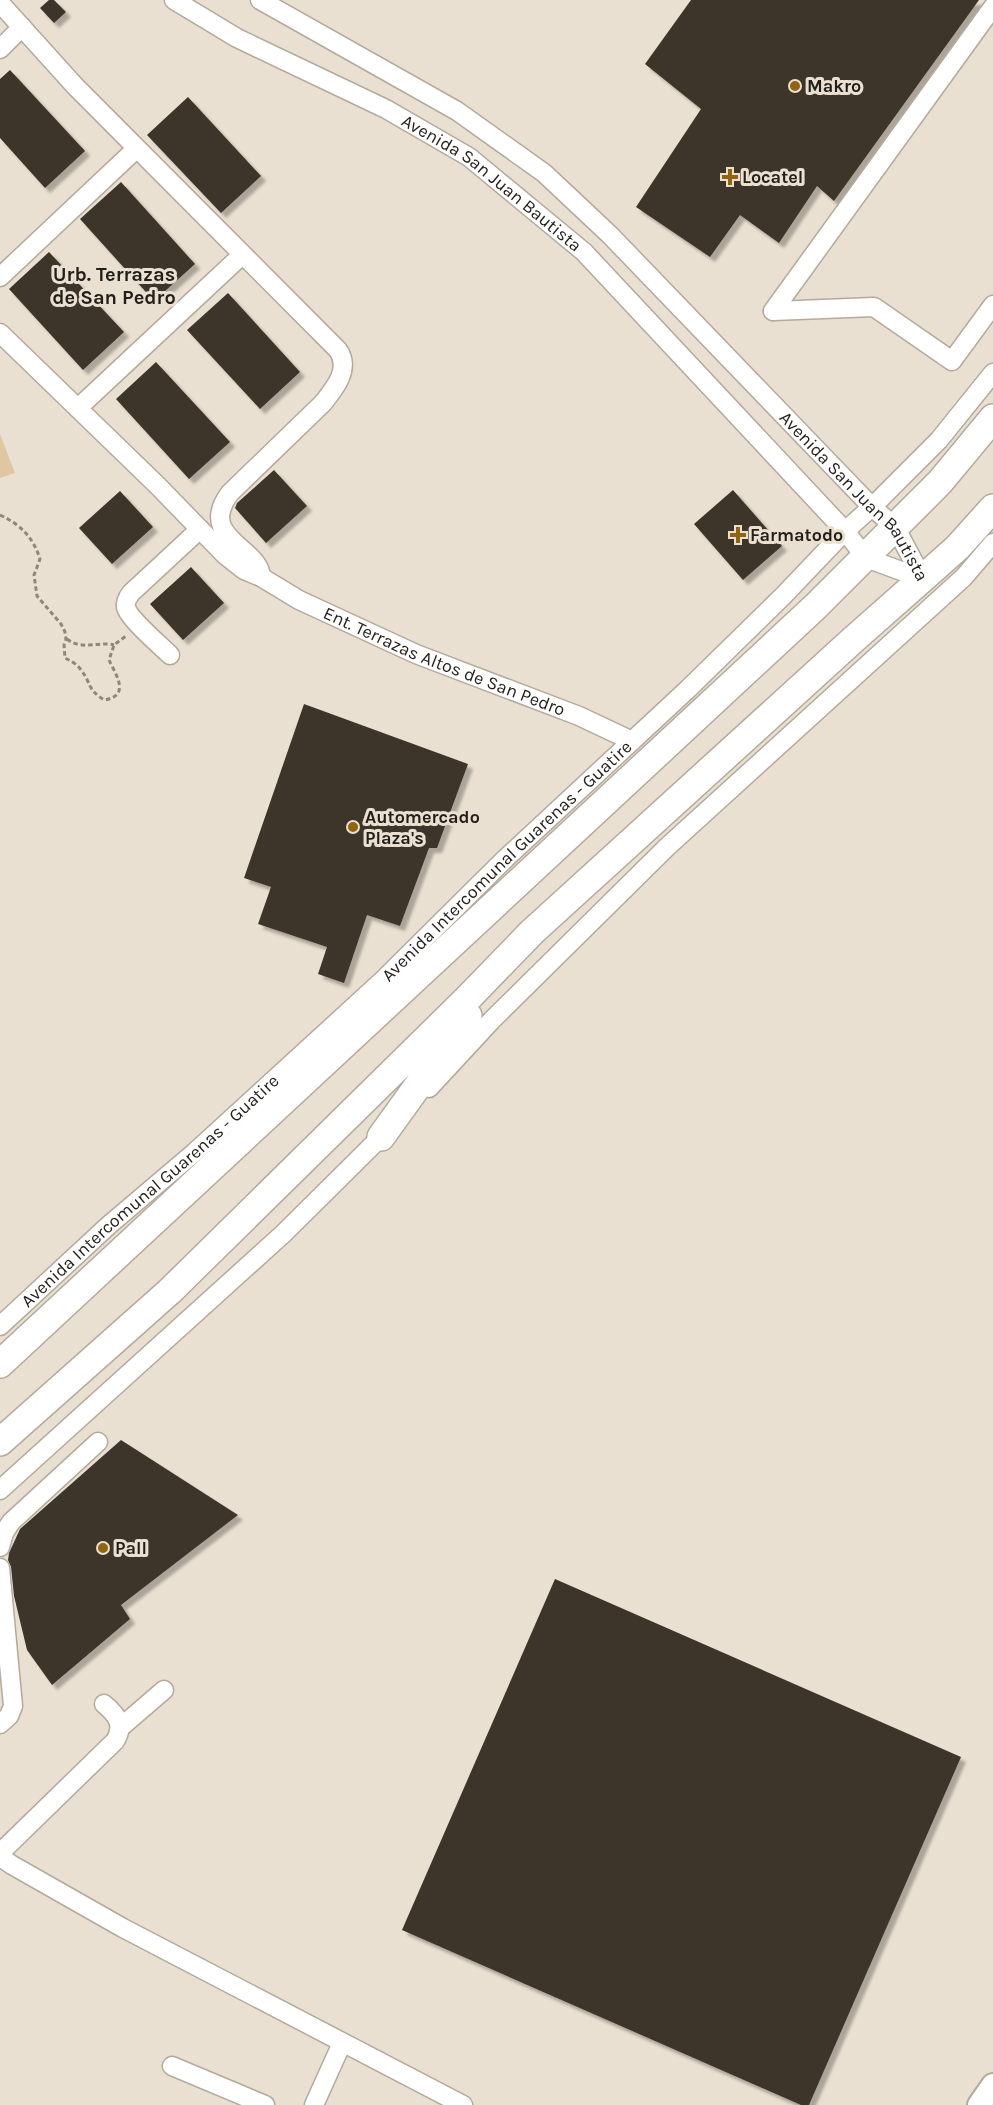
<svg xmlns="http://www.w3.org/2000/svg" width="993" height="2105" font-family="Karla,sans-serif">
<defs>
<filter id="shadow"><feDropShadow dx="5" dy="5" stdDeviation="1.5" flood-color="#0004"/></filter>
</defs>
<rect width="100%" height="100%" fill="#eae0d1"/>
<!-- green -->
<path fill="#e0c6a1" d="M 0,434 L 15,473 L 0,478 Z"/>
<!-- building -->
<path fill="#3d362a" filter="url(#shadow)" d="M 49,0 L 54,0 L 66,12 L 54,23 L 40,8 Z
M 691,0 L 979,0 L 834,201 L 817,186 L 779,243 L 740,215 L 710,257 L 636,207 L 701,109 L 645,64 Z
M 10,70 L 85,151 L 45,188 L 0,138 L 0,79 Z
M 188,97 L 261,176 L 221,213 L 147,135 Z
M 121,182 L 195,264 L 154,301 L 80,219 Z
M 49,252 L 124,332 L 83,370 L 9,289 Z
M 228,293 L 300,372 L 260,409 L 187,330 Z
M 156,362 L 230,442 L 189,479 L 116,399 Z
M 274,470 L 307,506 L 266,543 L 235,508 L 237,503 Z
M 733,490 L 782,546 L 743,580 L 694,524 Z
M 120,491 L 153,527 L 112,564 L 79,528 Z
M 191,567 L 224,603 L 183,640 L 150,604 Z
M 304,704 L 468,764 L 437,848 L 429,848 L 400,926 L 367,915 L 344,983 L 318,974 L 327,947 L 258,924 L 271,887 L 244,878 Z
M 121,1440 L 238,1515 L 121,1605 L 130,1619 L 52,1685 L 27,1650 L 14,1596 L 11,1567 L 8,1560 L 9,1553 L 20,1529 Z
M 555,1579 L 961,1757 L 809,2105 L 801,2105 L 402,1930 Z"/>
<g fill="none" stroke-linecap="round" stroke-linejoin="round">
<!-- minor casing -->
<g stroke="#b3aa9c" stroke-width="21">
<g id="minor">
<path id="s1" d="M 174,0 L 237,38 L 386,109 L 469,157 L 584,252 L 845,531 L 866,558 L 923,579"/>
<path id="s2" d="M 260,0 L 457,111 L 544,173 L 610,235 L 872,507 L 895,527 L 923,579"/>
<path d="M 0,3 L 75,86 L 338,350 C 351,369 335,388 323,403 L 230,493 C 196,538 260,547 261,577"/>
<path d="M 0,49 L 22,27"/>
<path d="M 0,277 L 136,149"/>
<path d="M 773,311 L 993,7"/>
<path d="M 773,311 L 874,307 L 952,361 L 993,305"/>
<path id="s3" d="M 0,333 L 158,486 L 225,555 L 244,570 L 261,577 L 299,600 L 416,654 L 579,716 L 632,741"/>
<path d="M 78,408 L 242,255"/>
<path d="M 170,655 C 161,646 128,618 126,607 C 125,602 128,597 131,593 L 200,529"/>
<path d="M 429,1088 L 492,1020 L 667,847 L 964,577 L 993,543"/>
<path id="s4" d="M 0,1326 L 109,1225 L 195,1152 L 383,980 L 505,859 L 688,689 L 784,595 L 845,531 L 872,507 L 939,440 L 993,373"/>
<path d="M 0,1490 L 283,1234 L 389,1129"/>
<path d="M 0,1547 L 4,1533 L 11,1522 L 98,1442"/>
<path d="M 0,1568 L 13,1706 L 9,1716 L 0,1724"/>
<path d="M 121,1727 L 164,1690"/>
<path d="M 0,1853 L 115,1741 C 125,1725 117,1715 104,1704"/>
<path d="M 0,1857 L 12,1865 L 123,1928 L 463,2105"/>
<path d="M 172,2066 L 265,2105"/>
<path d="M 314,2105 L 342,2043"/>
</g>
</g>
<!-- major casing -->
<g stroke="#b3aa9c" stroke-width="26">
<path id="major" d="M 979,2105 L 993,2085"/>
</g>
<!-- highway casing -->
<g stroke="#b3aa9c" stroke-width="30">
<path id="highway" d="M 381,1137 L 468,1016
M 0,1364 L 815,607 L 940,482 L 993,418
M 0,1442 L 170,1291 L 468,998 L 532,932 L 854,639 L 957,548 L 993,508"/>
</g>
<!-- path -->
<path stroke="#8e877c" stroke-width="3" stroke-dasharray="4.5 3" stroke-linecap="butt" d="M 0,515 C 21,525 33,537 40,559 L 34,575 L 37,596 L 61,624 L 65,632 L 66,639 L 64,645 L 65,658 C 71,661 77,664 81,670 C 92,684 86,688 104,700 C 131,696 116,675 109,660 L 114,645 L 126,636
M 67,639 C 82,651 98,641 114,645"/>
<!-- minor -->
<use href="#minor" stroke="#fff" stroke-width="18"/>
<!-- major -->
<use href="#major" stroke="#fff" stroke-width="22"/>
<!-- highway -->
<use href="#highway" stroke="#fff" stroke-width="27"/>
</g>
<!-- markers -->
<g fill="#91650f" stroke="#eae0d1" stroke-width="2">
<circle cx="795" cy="86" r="6"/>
<path d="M727 168h6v6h6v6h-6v6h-6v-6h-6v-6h6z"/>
<path d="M735 526h6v6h6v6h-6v6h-6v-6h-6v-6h6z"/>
<circle cx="353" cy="827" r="6"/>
<circle cx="103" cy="1548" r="6"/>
</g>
<g text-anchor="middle" stroke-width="6" stroke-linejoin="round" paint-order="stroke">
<!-- poi labels -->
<g font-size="18" font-weight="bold" fill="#221f19" stroke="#eae0d1" text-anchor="start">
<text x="807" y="92">Makro</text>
<text x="742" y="183">Locatel</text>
<text x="750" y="541">Farmatodo</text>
<text x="365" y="823">Automercado<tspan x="365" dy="21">Plaza's</tspan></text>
<text x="115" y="1554">Pall</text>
</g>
<!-- street labels -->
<g font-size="18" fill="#221f19" stroke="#eae0d1">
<text dy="6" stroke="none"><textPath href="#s1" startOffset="368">Avenida San Juan Bautista</textPath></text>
<text dy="6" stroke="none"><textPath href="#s2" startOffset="782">Avenida San Juan Bautista</textPath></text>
<text dy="6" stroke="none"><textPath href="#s3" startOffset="561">Ent. Terrazas Altos de San Pedro</textPath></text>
<text dy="6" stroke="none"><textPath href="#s4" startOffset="688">Avenida Intercomunal Guarenas - Guatire</textPath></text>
<text dy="6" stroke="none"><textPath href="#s4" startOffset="202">Avenida Intercomunal Guarenas - Guatire</textPath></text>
</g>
<!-- neighbourhood labels -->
<g font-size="20" font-weight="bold" fill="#221f19" stroke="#eae0d1">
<text x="114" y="281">Urb. Terrazas<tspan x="114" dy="23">de San Pedro</tspan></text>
</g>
</g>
</svg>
